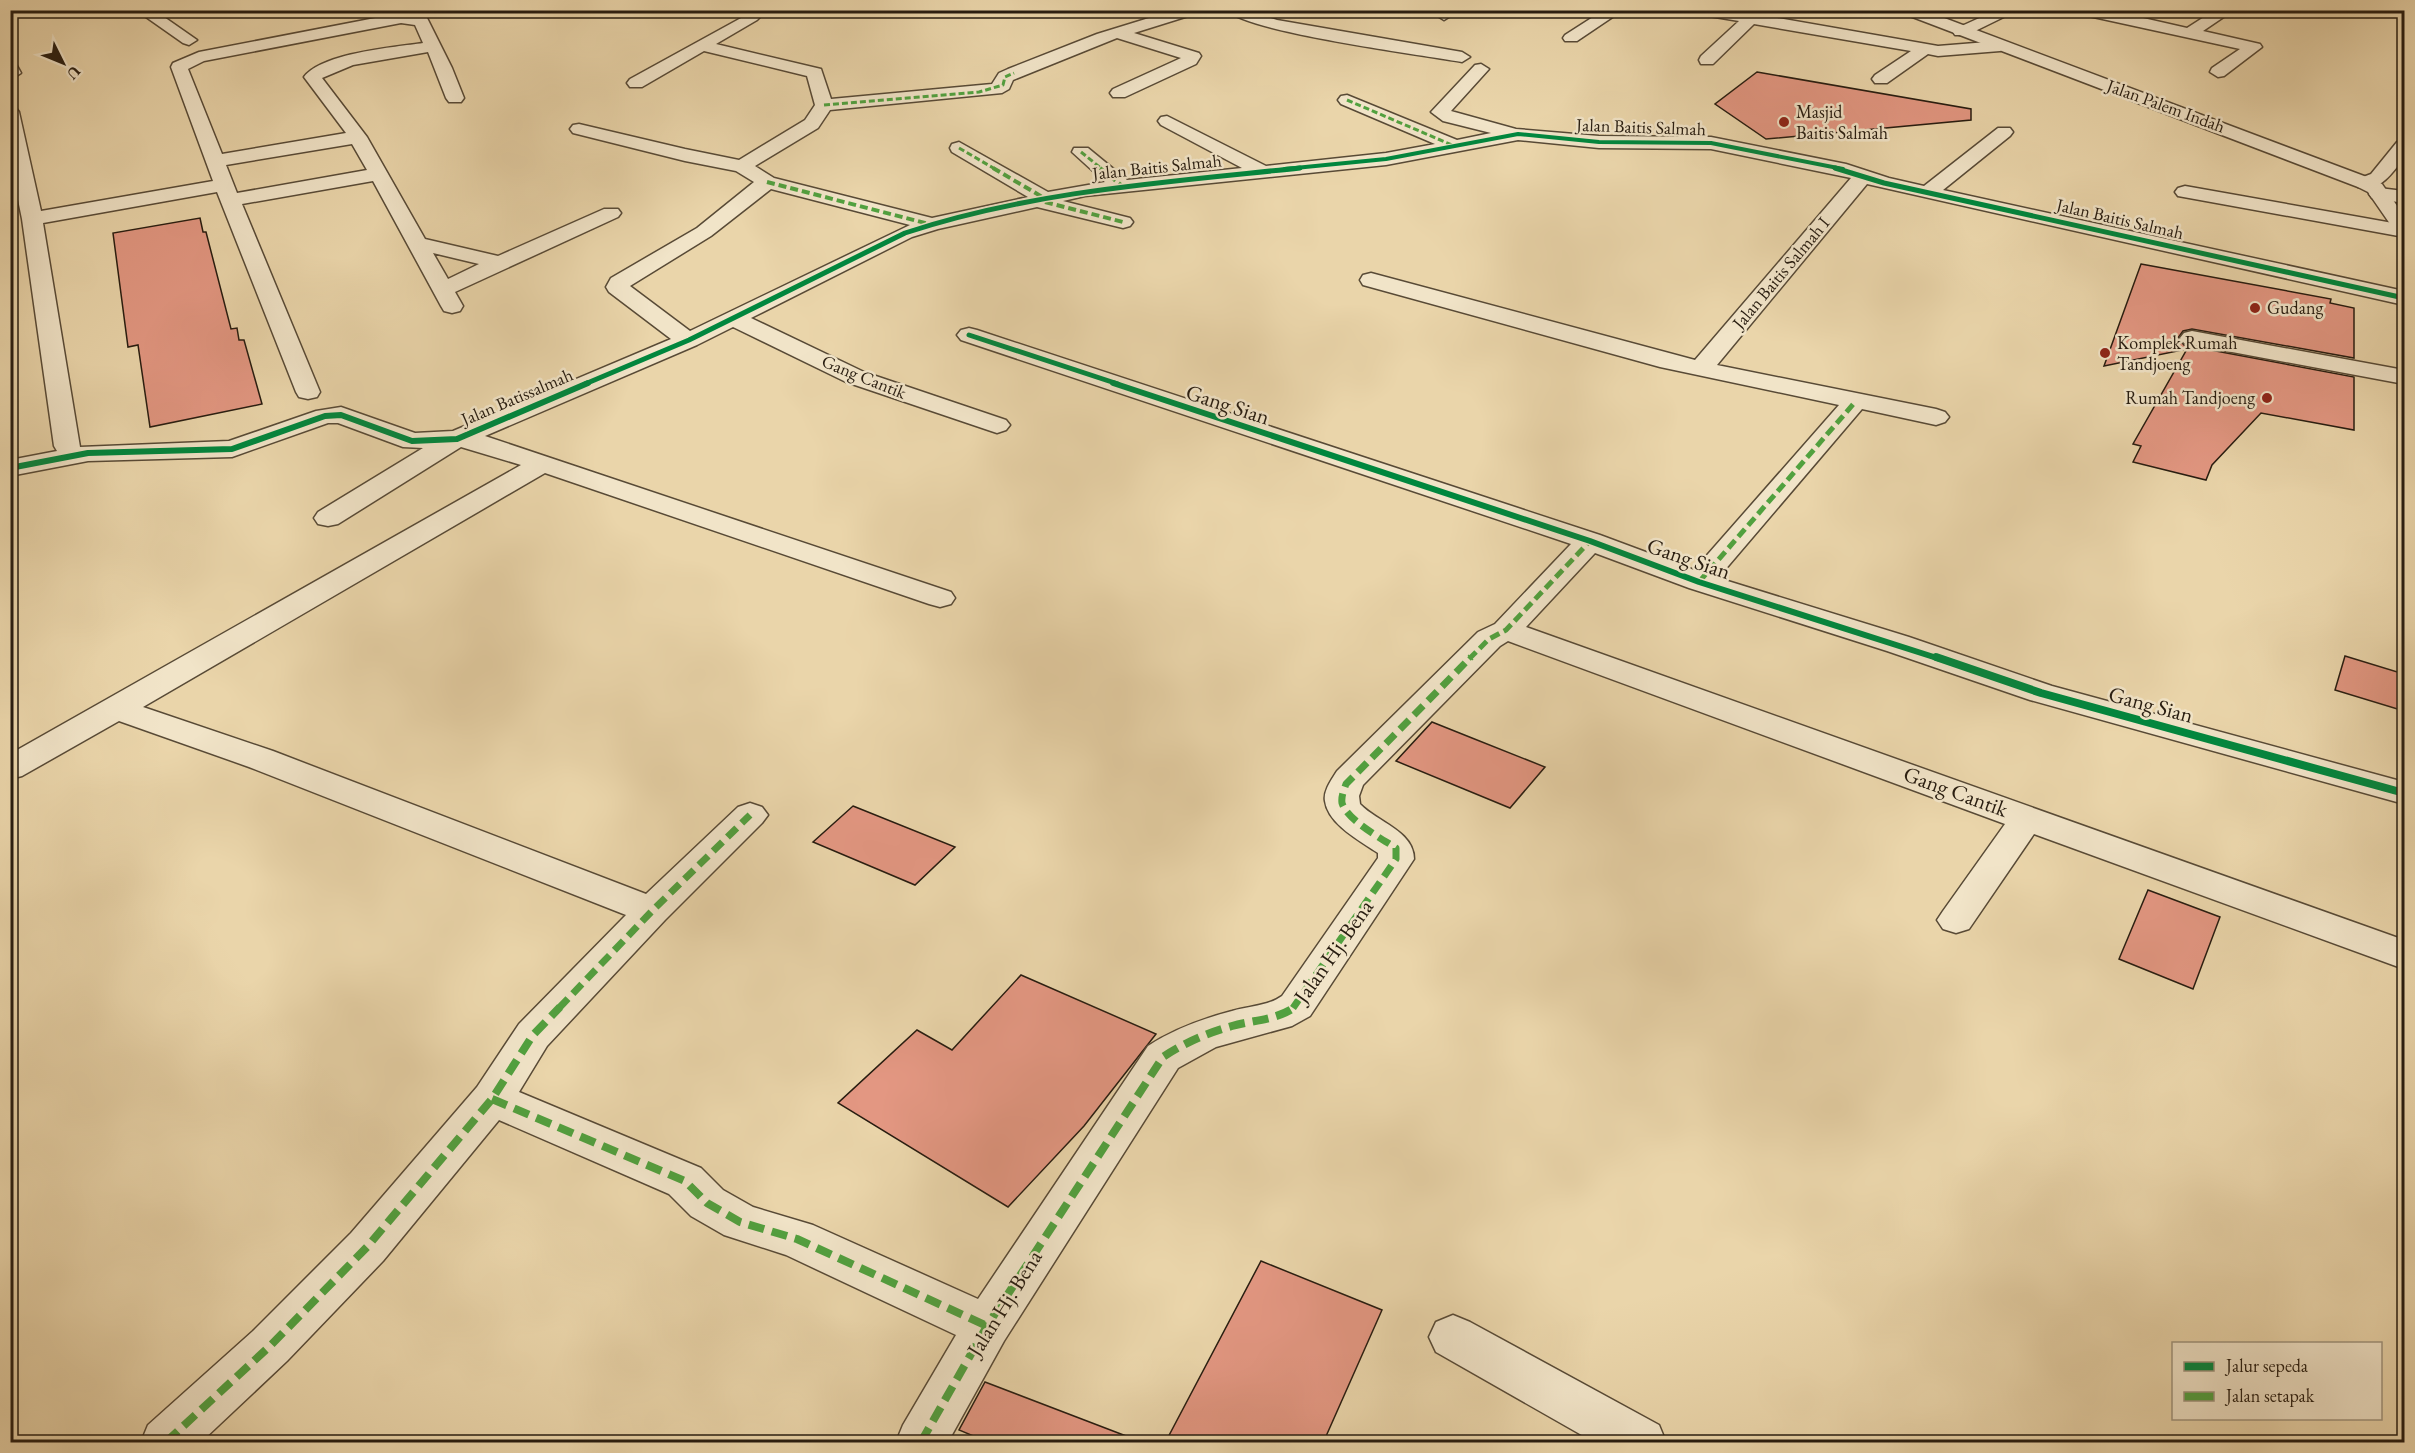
<svg xmlns="http://www.w3.org/2000/svg" width="2415" height="1453" font-family="'EB Garamond',serif">
<rect width="100%" height="100%" fill="#ead5aa"/>
<filter id="stains"><feTurbulence type="fractalNoise" baseFrequency=".00333" numOctaves="4"/><feColorMatrix values="0 0 0 0 .2 0 0 0 0 .09 0 0 0 0 .02 0 0 0 .5 -.17"/></filter>
<radialGradient id="worn" r=".72"><stop offset=".6" stop-color="#630" stop-opacity="0"/><stop offset="1" stop-color="#630" stop-opacity=".3"/></radialGradient>
<!-- building -->
<path fill="#e39782" stroke="#271c10" stroke-width="1.5" d="M 1757,72 L 1971,109 L 1971,120 L 1766,139 L 1715,104 Z
M 200,218 L 203,232 L 206,232 L 231,329 L 237,328 L 239,340 L 244,340 L 262,404 L 150,427 L 138,345 L 128,347 L 113,233 Z
M 2141,264 L 2331,299 L 2330,303 L 2354,308 L 2354,358 L 2192,329 L 2183,331 L 2178,338 L 2184,345 L 2354,377 L 2354,430 L 2261,413 L 2212,465 L 2206,480 L 2133,462 L 2141,446 L 2133,444 L 2187,349 L 2104,366 Z
M 2345,656 L 2404,674 L 2404,711 L 2335,690 Z
M 1432,722 L 1472,738 L 1545,767 L 1510,808 L 1396,761 Z
M 853,806 L 955,847 L 915,885 L 813,842 Z
M 2148,890 L 2220,917 L 2193,989 L 2119,959 Z
M 1021,975 L 1156,1034 L 1084,1126 L 1008,1207 L 838,1103 L 917,1030 L 952,1050 Z
M 1261,1261 L 1382,1310 L 1323,1443 L 1165,1443 Z
M 985,1382 L 1134,1439 L 1133,1443 L 990,1443 L 959,1430 Z"/>
<g fill="none" stroke-linecap="round" stroke-linejoin="round">
<!-- minor casing -->
<g stroke="#584a36" stroke-width="3">
<path id="minor" d="M 136,10 L 154,10 L 197,40 L 189,45 L 183,43 Z
M 1175,10 L 1200,10 L 1198,13 L 1134,33 L 1199,53 L 1201,56 L 1196,64 L 1125,97 L 1113,97 L 1110,93 L 1113,89 L 1181,58 L 1117,38 L 1013,80 L 1009,89 L 1002,93 L 830,110 L 818,128 L 755,166 L 774,178 L 932,218 L 1028,197 L 952,152 L 950,148 L 952,144 L 959,142 L 1048,192 L 1105,182 L 1072,152 L 1074,148 L 1088,148 L 1127,180 L 1242,168 L 1161,125 L 1158,121 L 1161,117 L 1167,116 L 1266,166 L 1386,153 L 1435,144 L 1341,104 L 1338,100 L 1341,96 L 1347,95 L 1457,140 L 1491,133 L 1443,121 L 1431,112 L 1475,65 L 1481,64 L 1489,69 L 1451,111 L 1516,129 L 1599,136 L 1711,137 L 1846,164 L 1889,178 L 1924,186 L 1998,128 L 2010,128 L 2013,132 L 2010,136 L 1943,190 L 2404,291 L 2404,305 L 1867,184 L 1717,365 L 1936,409 L 1945,412 L 1949,417 L 1945,422 L 1936,425 L 1862,409 L 1718,578 L 1909,637 L 2052,686 L 2404,782 L 2404,804 L 2030,700 L 1887,651 L 1689,588 L 1595,553 L 1526,627 L 2404,940 L 2404,969 L 2034,834 L 1969,929 L 1956,933 L 1943,929 L 1937,920 L 1943,911 L 2005,824 L 1508,641 L 1500,646 L 1363,785 L 1359,796 L 1360,804 C 1377,822 1414,831 1414,859 L 1310,1016 L 1292,1026 L 1216,1047 L 1178,1068 L 1004,1341 L 948,1442 L 896,1442 L 903,1425 L 956,1335 L 786,1255 L 724,1235 L 691,1216 L 669,1194 L 499,1120 L 383,1261 L 287,1361 L 201,1442 L 141,1442 L 148,1425 L 253,1331 L 351,1233 L 477,1087 L 519,1024 L 626,915 L 249,767 L 119,721 L 22,776 L 10,779 L 10,754 L 521,465 L 461,447 L 338,524 L 328,526 L 318,524 L 314,518 L 318,512 L 423,448 L 403,447 L 338,423 L 328,423 L 232,457 L 88,461 L 10,476 L 10,460 L 57,451 L 54,446 L 22,219 L 10,161 L 10,107 L 16,108 L 19,112 L 41,211 L 213,181 L 171,67 L 173,63 L 199,52 L 401,13 L 427,18 L 452,68 L 464,98 L 461,102 L 449,102 L 446,98 L 428,52 L 353,65 L 322,78 L 367,137 L 425,239 L 498,256 L 604,209 L 618,209 L 621,213 L 618,217 L 455,292 L 463,306 L 460,311 L 452,313 L 444,311 L 441,306 L 373,181 L 242,204 L 320,392 L 317,397 L 308,399 L 299,397 L 296,392 L 217,192 L 43,223 L 80,447 L 229,441 L 316,411 L 341,407 L 415,433 L 453,431 L 671,339 L 609,292 L 606,287 L 611,278 L 697,228 L 754,182 L 736,171 L 685,161 L 573,133 L 570,129 L 573,125 L 579,124 L 685,149 L 739,160 L 805,120 L 815,105 L 807,76 L 704,51 L 642,87 L 630,87 L 627,83 L 630,79 L 752,12 L 757,14 L 760,17 L 757,20 L 716,44 L 821,69 L 831,99 L 992,84 L 999,73 L 1008,69 L 1097,34 ZM 401,23 L 415,25 L 423,43 C 395,47 322,53 304,77 L 346,133 L 222,154 L 188,69 L 204,61 ZM 1518,140 L 1599,148 L 1711,149 L 1851,178 L 1695,360 L 1371,273 L 1363,275 L 1360,280 L 1363,285 L 1660,367 L 1839,405 L 1694,570 L 1600,535 L 977,330 L 969,328 L 961,330 L 957,335 L 961,340 L 1571,544 L 1495,624 L 1478,632 L 1337,771 C 1332,779 1323,791 1325,801 C 1328,824 1360,841 1378,853 L 1378,858 L 1282,996 C 1268,1006 1249,1006 1232,1011 C 1202,1019 1174,1029 1148,1046 L 978,1299 L 813,1225 L 753,1207 L 723,1190 L 701,1168 L 519,1092 L 547,1046 L 665,920 L 762,823 L 768,815 L 762,807 L 750,803 L 738,807 L 646,894 L 273,751 L 143,707 L 545,473 L 929,604 L 940,607 L 951,604 L 955,598 L 951,592 L 485,436 L 697,345 L 733,327 L 846,382 L 988,430 L 997,433 L 1006,430 L 1010,425 L 1006,420 L 864,372 L 751,318 L 912,237 L 938,229 L 1037,207 L 1123,228 L 1130,226 L 1133,222 L 1130,218 L 1063,201 L 1085,196 L 1386,165 ZM 352,144 L 367,170 L 237,193 L 226,165 ZM 771,189 L 910,225 L 690,331 L 630,286 L 711,236 ZM 433,253 L 479,264 L 448,279 Z
M 1227,10 L 1247,10 L 1277,20 L 1462,52 L 1470,57 L 1462,62 C 1423,55 1246,32 1227,10 Z
M 1441,10 L 1460,10 L 1444,20 L 1436,15 Z
M 1604,10 L 1623,10 L 1577,41 L 1565,41 L 1563,38 L 1565,35 Z
M 1696,10 L 1732,10 L 1938,46 L 2000,41 L 2008,46 L 2000,51 L 1938,56 L 1928,54 L 1887,83 L 1875,83 L 1872,79 L 1875,75 L 1911,51 L 1754,24 L 1713,64 L 1701,64 L 1699,60 L 1701,56 L 1739,21 L 1703,15 Z
M 1997,10 L 2018,10 L 1967,35 L 1955,35 L 1953,32 L 1955,29 Z
M 2077,10 L 2108,10 L 2187,28 L 2215,10 L 2234,10 L 2203,31 L 2260,44 L 2262,47 L 2224,76 L 2218,77 L 2210,72 L 2212,68 L 2240,49 L 2084,15 Z
M 10,63 L 16,64 L 21,73 L 10,80 Z
M 2404,140 L 2404,158 C 2392,173 2380,193 2358,187 L 2355,183 L 2358,179 L 2371,174 L 2397,142 Z
M 2185,186 L 2404,225 L 2404,237 L 2178,196 L 2175,192 L 2178,188 Z
M 2379,188 L 2404,191 L 2404,203 L 2372,198 L 2369,194 L 2372,190 Z
M 2192,331 L 2404,370 L 2404,384 L 2184,343 L 2180,338 L 2184,333 Z
M 1453,1315 L 1470,1322 L 1659,1425 L 1666,1442 L 1594,1442 L 1436,1352 L 1429,1337 L 1436,1322 Z"/>
</g>
<!-- tertiary casing -->
<g stroke="#584a36" stroke-width="3">
<path id="tertiary" d="M 1900,10 L 1923,10 L 2372,179 L 2382,184 L 2404,216 L 2404,236 L 2397,234 L 2368,192 L 2358,187 L 1902,13 Z"/>
</g>
<!-- minor -->
<use href="#minor" fill="#f1e4c8" fill-rule="evenodd"/>
<!-- tertiary -->
<use href="#tertiary" fill="#f1e4c8" fill-rule="evenodd"/>
<!-- quiet-far4 -->
<path stroke="#51a13f" stroke-width="3" stroke-dasharray="6 3" stroke-linecap="butt" d="M 1347,100 L 1452,145
M 824,105 L 979,92 L 1003,85 L 1005,77 L 1014,73
M 959,148 L 995,169
M 1081,152 L 1102,169"/>
<!-- quiet-far3 -->
<path stroke="#51a13f" stroke-width="4" stroke-dasharray="8 4" stroke-linecap="butt" d="M 993,168 L 1044,198
M 1100,168 L 1121,185
M 767,182 L 929,224
M 1045,202 L 1123,222"/>
<!-- quiet-far2 -->
<path stroke="#51a13f" stroke-width="5" stroke-dasharray="10 5" stroke-linecap="butt" d="M 1699,582 L 1856,401
M 1469,659 L 1489,639 L 1506,630 L 1590,541"/>
<!-- quiet-far1 -->
<path stroke="#51a13f" stroke-width="7" stroke-dasharray="13 7" stroke-linecap="butt" d="M 559,1008 L 652,911 L 750,815
M 1293,1008 L 1396,859 L 1396,848 C 1382,839 1347,820 1342,803 C 1341,796 1344,790 1346,784 L 1471,657"/>
<!-- quiet -->
<path stroke="#51a13f" stroke-width="8" stroke-dasharray="16 8" stroke-linecap="butt" d="M 492,1099 L 685,1181 L 707,1203 L 740,1222 L 797,1239 L 987,1326
M 166,1442 L 270,1346 L 367,1247 L 492,1099 L 533,1035 L 560,1007
M 921,1442 L 987,1326 L 1163,1057 C 1184,1043 1207,1033 1232,1026 C 1253,1020 1277,1020 1295,1007"/>
<!-- cycleway-far3 casing -->
<g stroke="#f1e4c8" stroke-width="6">
<path id="cycleway-far3" d="M 1285,169 L 1386,159 L 1518,134 L 1599,142 L 1711,143 L 1843,169"/>
</g>
<!-- cycleway-far2 casing -->
<g stroke="#f1e4c8" stroke-width="8">
<path id="cycleway-far2" d="M 1835,168 L 1884,183 L 2404,298
M 969,335 L 1118,384
M 585,384 L 689,340 L 905,233 C 1032,191 1167,182 1300,168"/>
</g>
<!-- cycleway-far1 casing -->
<g stroke="#f1e4c8" stroke-width="9">
<path id="cycleway-far1" d="M 1113,383 L 1590,541 L 1699,582 L 1940,659
M 10,468 L 88,453 L 232,449 L 325,416 L 341,415 L 412,441 L 457,439 L 588,383"/>
</g>
<!-- cycleway casing -->
<g stroke="#f1e4c8" stroke-width="12">
<path id="cycleway" d="M 1936,657 L 2041,693 L 2404,793"/>
</g>
<!-- cycleway-far3 -->
<use href="#cycleway-far3" stroke="#00873e" stroke-width="4"/>
<!-- cycleway-far2 -->
<use href="#cycleway-far2" stroke="#00873e" stroke-width="5"/>
<!-- cycleway-far1 -->
<use href="#cycleway-far1" stroke="#00873e" stroke-width="6"/>
<!-- cycleway -->
<use href="#cycleway" stroke="#00873e" stroke-width="8"/>
</g>
<!-- markers -->
<g fill="#8f2418" stroke="#f1e4c8" stroke-width="2">
<circle cx="1784" cy="122" r="6"/>
<circle cx="2255" cy="308" r="6"/>
<circle cx="2105" cy="353" r="6"/>
<circle cx="2267" cy="398" r="6"/>
</g>
<g text-anchor="middle" stroke-width="5" stroke-linejoin="round" paint-order="stroke">
<!-- far-street labels -->
<g font-size="18" fill="#271c10" stroke="#f1e4c8">
<text transform="translate(2166 106) rotate(20)" y="6">Jalan Palem Indah</text>
<text transform="translate(1641 127) rotate(2)" y="6">Jalan Baitis Salmah</text>
<text transform="translate(1157 167) rotate(-6)" y="6">Jalan Baitis Salmah</text>
<text transform="translate(2120 219) rotate(13)" y="6">Jalan Baitis Salmah</text>
<text transform="translate(1781 273) rotate(-50)" y="6">Jalan Baitis Salmah I</text>
<text transform="translate(864 377) rotate(22)" y="6">Gang Cantik</text>
<text transform="translate(517 397) rotate(-23)" y="6">Jalan Batissalmah</text>
</g>
<!-- far-poi labels -->
<g font-size="18" fill="#271c10" stroke="#f1e4c8" text-anchor="start">
<text x="1796" y="118">Masjid<tspan x="1796" dy="21">Baitis Salmah</tspan></text>
<text x="2267" y="314">Gudang</text>
<text x="2117" y="349">Komplek Rumah<tspan x="2117" dy="21">Tandjoeng</tspan></text>
<text x="2255" y="404" text-anchor="end">Rumah Tandjoeng</text>
</g>
<!-- street labels -->
<g font-size="22" fill="#271c10" stroke="#f1e4c8">
<text transform="translate(1228 404) rotate(18)" y="8">Gang Sian</text>
<text transform="translate(1689 558) rotate(19)" y="8">Gang Sian</text>
<text transform="translate(2151 704) rotate(15)" y="8">Gang Sian</text>
<text transform="translate(1956 791) rotate(20)" y="8">Gang Cantik</text>
<text transform="translate(1333 951) rotate(-55)" y="8">Jalan Hj. Bena</text>
<text transform="translate(1004 1303) rotate(-58)" y="8">Jalan Hj. Bena</text>
</g>
</g>
<!-- margin -->
<rect width="2415" height="1453" fill="none" stroke="#ead5aa" stroke-width="36"/>
<rect x="12" y="12" width="2391" height="1429" fill="none" stroke="#271c10" stroke-width="3"/>
<rect x="18" y="18" width="2379" height="1417" fill="none" stroke="#271c10" stroke-width="1.5"/>
<!-- legend -->
<rect x="2172" y="1342" width="210" height="78" fill="#f1e4c8" stroke="#a0947e" stroke-width="1.5"/>
<rect x="2184" y="1362" width="30" height="9" fill="#00873e" stroke="#a0947e" stroke-width="1.5"/>
<text x="2226" y="1372" font-size="18" fill="#271c10">Jalur sepeda</text>
<rect x="2184" y="1392" width="30" height="9" fill="#51a13f" stroke="#a0947e" stroke-width="1.5"/>
<text x="2226" y="1402" font-size="18" fill="#271c10">Jalan setapak</text>
<!-- north arrow -->
<g transform="translate(63 63) rotate(133)" stroke="#f1e4c8" stroke-width="4.5" paint-order="stroke">
<path d="M0-4.5L10 22L0 15L-10 22Z" fill="#271c10"/>
<text y="-9" font-size="16" font-weight="bold" text-anchor="middle" fill="#271c10">U</text>
</g>
<rect width="100%" height="100%" filter="url(#stains)"/>
<rect width="100%" height="100%" fill="url(#worn)"/>
</svg>
